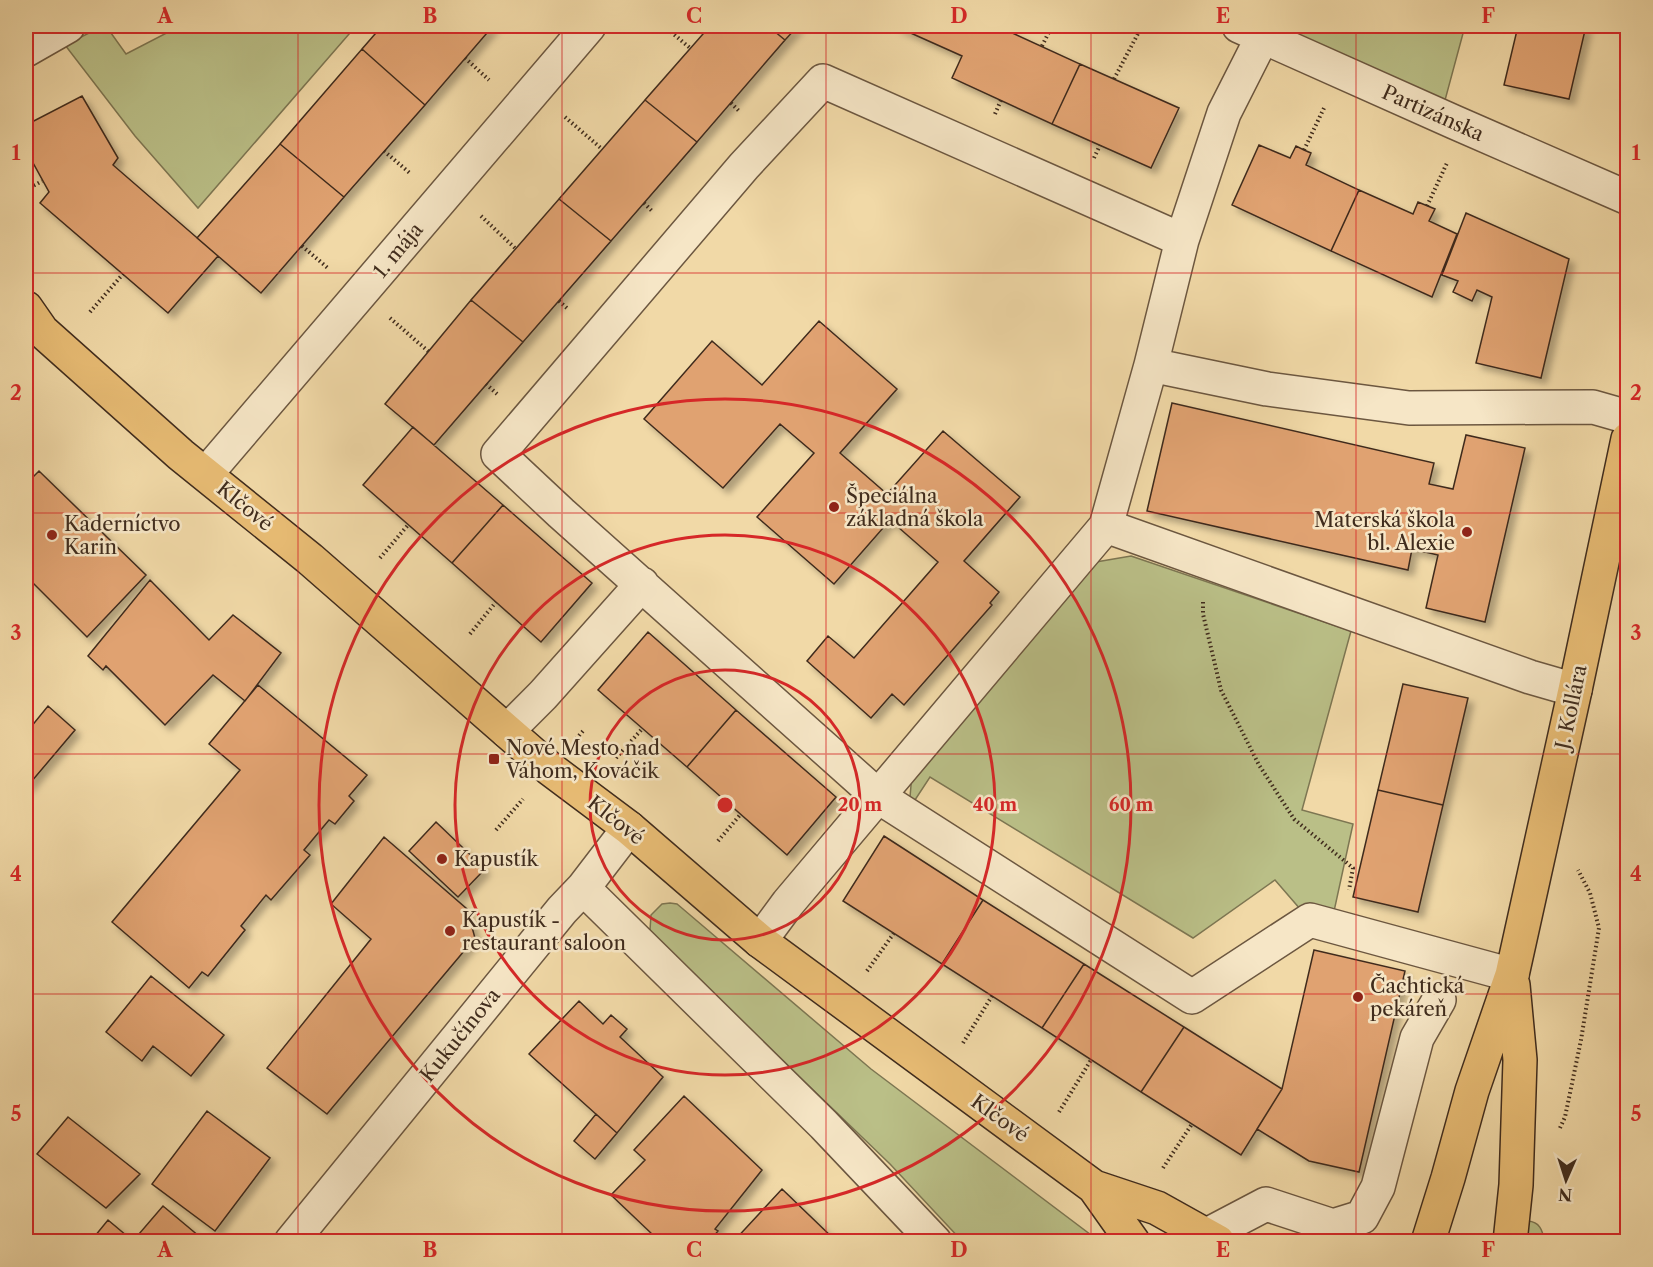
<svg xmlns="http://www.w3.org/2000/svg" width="1653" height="1267" font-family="'Libre Caslon Text',serif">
<defs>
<filter id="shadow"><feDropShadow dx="5.5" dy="5.5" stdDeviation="3" flood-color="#0004"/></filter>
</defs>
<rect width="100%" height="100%" fill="#f1d9a7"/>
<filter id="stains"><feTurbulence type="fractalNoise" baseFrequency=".00333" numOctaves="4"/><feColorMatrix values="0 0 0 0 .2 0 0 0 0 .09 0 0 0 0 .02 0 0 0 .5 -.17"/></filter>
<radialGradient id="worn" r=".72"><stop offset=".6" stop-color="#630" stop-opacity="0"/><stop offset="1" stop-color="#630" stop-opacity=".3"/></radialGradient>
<!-- green -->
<path fill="#babf87" stroke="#7d7652" stroke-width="1.5" d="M 103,26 L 106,26 L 126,54 L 180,26 L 356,26 L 198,208 L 135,136 L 65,45 Z
M 1279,26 L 1465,26 L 1444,104 Z
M 1131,556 L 1351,631 L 1302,810 L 1353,824 L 1333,916 L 1301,910 L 1275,880 L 1193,938 L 930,777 L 913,803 L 910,797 L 912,774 L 1096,562 Z
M 670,903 L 677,904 L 683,909 L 871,1069 L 1099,1241 L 962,1241 L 890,1164 L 654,937 L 650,930 L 651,915 L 662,904 Z
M 1528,1221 C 1540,1222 1542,1230 1545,1241 L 1526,1242 Z"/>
<!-- building -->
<path fill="#e0a271" stroke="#402c1d" stroke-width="1.5" filter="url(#shadow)" d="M 382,26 L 493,26 L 425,105 L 362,49 Z
M 710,26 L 768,26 L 785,40 L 697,142 L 645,100 Z
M 768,26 L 798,26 L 785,40 Z
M 895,26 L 997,26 L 1080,64 L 1052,124 L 952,78 L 962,56 Z
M 1518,26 L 1586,26 L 1569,99 L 1504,85 Z
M 362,49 L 425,105 L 344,197 L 280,144 Z
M 1080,64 L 1179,108 L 1151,168 L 1052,124 Z
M 82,96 L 118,158 L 113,165 L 218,256 L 168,313 L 40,203 L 49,192 L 26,150 L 26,125 Z
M 645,100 L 697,142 L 611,241 L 559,199 Z
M 280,144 L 344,197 L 261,293 L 197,238 Z
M 1259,145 L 1290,158 L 1296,146 L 1304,150 L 1311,153 L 1306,165 L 1359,190 L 1331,251 L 1232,205 Z
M 1359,190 L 1413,214 L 1418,202 L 1435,209 L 1429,221 L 1457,234 L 1432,297 L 1331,251 Z
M 559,199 L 611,241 L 523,342 L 471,300 Z
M 1466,213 L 1569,259 L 1541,378 L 1476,363 L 1492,297 L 1477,290 L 1472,301 L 1453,292 L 1458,281 L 1442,275 Z
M 471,300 L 523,342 L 434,445 L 385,404 Z
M 819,321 L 897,389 L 840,453 L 887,494 L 943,431 L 1020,497 L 964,561 L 999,592 L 990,603 L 992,605 L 904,705 L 892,694 L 871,718 L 807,661 L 828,636 L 854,658 L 938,562 L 890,520 L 834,584 L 757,517 L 814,453 L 780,424 L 723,488 L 644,419 L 712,341 L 762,385 Z
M 1172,403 L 1434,463 L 1429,484 L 1453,489 L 1466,435 L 1525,448 L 1485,622 L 1426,608 L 1438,555 L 1412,549 L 1408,570 L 1147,511 Z
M 413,427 L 503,505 L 452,563 L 363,485 Z
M 39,471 L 146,575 L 87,637 L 26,576 L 26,484 Z
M 503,505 L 592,583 L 541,642 L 452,563 Z
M 150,580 L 209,640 L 233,615 L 281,653 L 245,701 L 213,675 L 165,725 L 106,666 L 103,670 L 88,656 Z
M 648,632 L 736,710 L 687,767 L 598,690 Z
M 1403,684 L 1468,698 L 1443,805 L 1378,790 Z
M 258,685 L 367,775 L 349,796 L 354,801 L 335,824 L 329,820 L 304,850 L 310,855 L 271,900 L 266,895 L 241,926 L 245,930 L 208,976 L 202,972 L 189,988 L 112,922 L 240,770 L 209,744 Z
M 48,706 L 75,730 L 26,788 L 26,733 Z
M 736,710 L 836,797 L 787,855 L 687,767 Z
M 1378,790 L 1443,805 L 1418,912 L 1353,897 Z
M 436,822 L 485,869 L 458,897 L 409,851 Z
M 884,836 L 983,900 L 942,964 L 843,901 Z
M 384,837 L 467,909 L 475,938 L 327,1114 L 267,1068 L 371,939 L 331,904 Z
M 983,900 L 1084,964 L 1042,1028 L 942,964 Z
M 1314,950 L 1405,971 L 1359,1172 L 1309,1161 L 1257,1129 L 1282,1089 Z
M 1084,964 L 1184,1027 L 1141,1092 L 1042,1028 Z
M 151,976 L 224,1035 L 191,1076 L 153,1046 L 142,1061 L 106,1032 Z
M 579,1001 L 603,1024 L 611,1015 L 627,1029 L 620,1037 L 663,1077 L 617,1133 L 529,1054 Z
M 1184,1027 L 1282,1089 L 1241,1155 L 1141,1092 Z
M 684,1096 L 762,1170 L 715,1229 L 718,1231 L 709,1242 L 646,1242 L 652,1234 L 611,1195 L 645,1160 L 634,1150 Z
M 207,1111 L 270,1158 L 215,1231 L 152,1184 Z
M 596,1114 L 617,1133 L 595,1159 L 574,1141 Z
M 68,1117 L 140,1174 L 106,1208 L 37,1154 Z
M 782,1189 L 837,1242 L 733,1242 Z
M 163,1206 L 206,1242 L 90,1242 L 108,1220 L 133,1241 Z"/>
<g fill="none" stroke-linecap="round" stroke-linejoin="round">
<!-- minor casing -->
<g stroke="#6c5740" stroke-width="36">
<path id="minor" d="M 1239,26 L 1454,122 L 1628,198
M 26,50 L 68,26
M 1182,240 L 823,81 L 744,166 L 498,454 L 561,513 L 879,797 L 1192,997 L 1310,920 L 1512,975
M 1151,365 L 1267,389 L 1409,408 L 1593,407 L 1628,417
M 206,474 L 589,26
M 1106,526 L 1530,677 L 1575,690
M 507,731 L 543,695 L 642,584
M 583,888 L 824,1125 L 935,1242
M 760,941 L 788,903 L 1106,526 L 1151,365 L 1182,240 L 1224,113 L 1263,36
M 1207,1235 L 1266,1204 L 1333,1226 L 1362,1217 L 1378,1187 L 1417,1038 L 1439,1000
M 291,1242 L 562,910 L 583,888 L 629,828"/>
</g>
<!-- major casing -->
<g stroke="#402c1d" stroke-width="36">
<path id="major" d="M 26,308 L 42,331 L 181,455 L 310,559 L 549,768 L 629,828 L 760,941 L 1094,1187 L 1133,1242
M 1094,1187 L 1157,1208 L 1218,1242
M 1428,1242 L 1448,1178 L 1472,1091 L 1512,975 L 1575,690 L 1628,439
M 1510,1242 L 1516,1185 L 1520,1060 L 1513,985"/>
</g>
<!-- path -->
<path stroke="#402c1d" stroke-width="4" stroke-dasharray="1.5 3" stroke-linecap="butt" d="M 664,26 L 690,48
M 1495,26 L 1517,30
M 1042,46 L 1052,26
M 465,58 L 489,80
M 1114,79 L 1142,26
M 731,103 L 740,112
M 995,114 L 1001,100
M 565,117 L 602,149
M 1304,150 L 1324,108
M 384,151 L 411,174
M 1094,158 L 1100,145
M 26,190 L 42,181
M 644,203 L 653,212
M 1427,206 L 1447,163
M 481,216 L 516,249
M 302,246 L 329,269
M 559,301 L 569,310
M 90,312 L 123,274
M 390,318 L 429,352
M 486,384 L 497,394
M 380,558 L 408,525
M 1203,602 L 1203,614 L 1221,690 L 1259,765 L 1294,819 L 1353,868 L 1349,890
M 470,634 L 496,602
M 576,739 L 583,731
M 616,758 L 642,729
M 496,830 L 523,799
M 718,841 L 740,815
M 867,971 L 894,933
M 963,1043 L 992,996
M 1059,1112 L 1091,1060
M 1560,1128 L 1565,1117 L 1581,1040 L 1599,928 L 1590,893 L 1578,870
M 1163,1168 L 1192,1124"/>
<!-- minor -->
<use href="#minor" stroke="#f6e6c6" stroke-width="33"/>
<!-- major -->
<use href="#major" stroke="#e8bc74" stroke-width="33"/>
</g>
<!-- grid -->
<path fill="none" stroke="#d62828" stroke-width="1.5" stroke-opacity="0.55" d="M 298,26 L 298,1242M 562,26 L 562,1242M 826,26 L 826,1242M 1091,26 L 1091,1242M 1356,26 L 1356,1242M 26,273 L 1628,273M 26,513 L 1628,513M 26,754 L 1628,754M 26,994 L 1628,994"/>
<!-- distance rings -->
<g fill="none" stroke="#d62828" stroke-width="3">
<circle cx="725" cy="805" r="135"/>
<circle cx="725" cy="805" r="270"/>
<circle cx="725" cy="805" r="406"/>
</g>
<!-- markers -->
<g fill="#8f2418" stroke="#f6e6c6" stroke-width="2">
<circle cx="834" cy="507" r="6"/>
<circle cx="1467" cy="532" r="6"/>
<circle cx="52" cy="535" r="6"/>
<rect x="488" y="753" width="12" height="12" rx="3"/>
<circle cx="442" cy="859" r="6"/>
<circle cx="450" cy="931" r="6"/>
<circle cx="1358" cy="997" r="6"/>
</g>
<g text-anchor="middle" stroke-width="5" stroke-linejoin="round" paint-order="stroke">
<!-- street labels -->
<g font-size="20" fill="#402c1d" stroke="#f6e6c6">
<text transform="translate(1433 113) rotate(24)" y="7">Partizánska</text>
<text transform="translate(398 250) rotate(-50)" y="7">1. mája</text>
<text transform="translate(245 506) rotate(39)" y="7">Klčové</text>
<text transform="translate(1571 707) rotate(-78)" y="7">J. Kollára</text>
<text transform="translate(616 820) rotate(38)" y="7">Klčové</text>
<text transform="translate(460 1035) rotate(-51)" y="7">Kukučínova</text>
<text transform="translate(1000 1118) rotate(36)" y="7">Klčové</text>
</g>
<!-- poi labels -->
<g font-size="20" fill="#402c1d" stroke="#f6e6c6" text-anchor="start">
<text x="846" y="503">Špeciálna<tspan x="846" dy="23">základná škola</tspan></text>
<text x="1455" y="527" text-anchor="end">Materská škola<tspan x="1455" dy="23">bl. Alexie</tspan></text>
<text x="64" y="531">Kaderníctvo<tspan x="64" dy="23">Karin</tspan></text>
<text x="506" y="755">Nové Mesto nad<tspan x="506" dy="23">Váhom, Kováčik</tspan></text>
<text x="454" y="866">Kapustík</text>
<text x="462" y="927">Kapustík -<tspan x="462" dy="23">restaurant saloon</tspan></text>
<text x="1370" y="993">Čachtická<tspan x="1370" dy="23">pekáreň</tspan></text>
</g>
</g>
<circle cx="725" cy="805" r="9" fill="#d62828" stroke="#f6e6c6" stroke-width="3"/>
<g font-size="18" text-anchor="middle" font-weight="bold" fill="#d62828" stroke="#f6e6c6" stroke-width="5" stroke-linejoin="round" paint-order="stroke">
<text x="860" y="811">20 m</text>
<text x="995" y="811">40 m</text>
<text x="1131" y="811">60 m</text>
</g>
<!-- margin -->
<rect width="1653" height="1267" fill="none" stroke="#f1d9a7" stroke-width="66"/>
<!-- north arrow -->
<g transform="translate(1566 1180) rotate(183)" stroke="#f6e6c6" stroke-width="4.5" paint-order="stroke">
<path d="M0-4.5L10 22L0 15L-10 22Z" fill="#402c1d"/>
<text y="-9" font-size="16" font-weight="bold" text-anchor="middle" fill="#402c1d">N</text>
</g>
<rect x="33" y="33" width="1587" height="1201" fill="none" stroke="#d62828" stroke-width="2"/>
<g font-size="20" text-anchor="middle" font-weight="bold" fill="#d62828">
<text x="165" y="23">A</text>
<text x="430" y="23">B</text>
<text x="694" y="23">C</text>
<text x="959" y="23">D</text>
<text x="1223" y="23">E</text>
<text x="1488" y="23">F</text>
<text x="16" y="160">1</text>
<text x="1636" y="160">1</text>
<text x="16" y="400">2</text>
<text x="1636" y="400">2</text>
<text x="16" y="640">3</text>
<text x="1636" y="640">3</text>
<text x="16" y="881">4</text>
<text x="1636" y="881">4</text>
<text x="16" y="1121">5</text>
<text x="1636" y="1121">5</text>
<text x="165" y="1257">A</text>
<text x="430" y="1257">B</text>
<text x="694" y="1257">C</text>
<text x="959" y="1257">D</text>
<text x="1223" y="1257">E</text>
<text x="1488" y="1257">F</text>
</g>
<rect width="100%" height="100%" filter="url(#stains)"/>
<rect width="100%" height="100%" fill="url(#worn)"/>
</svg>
